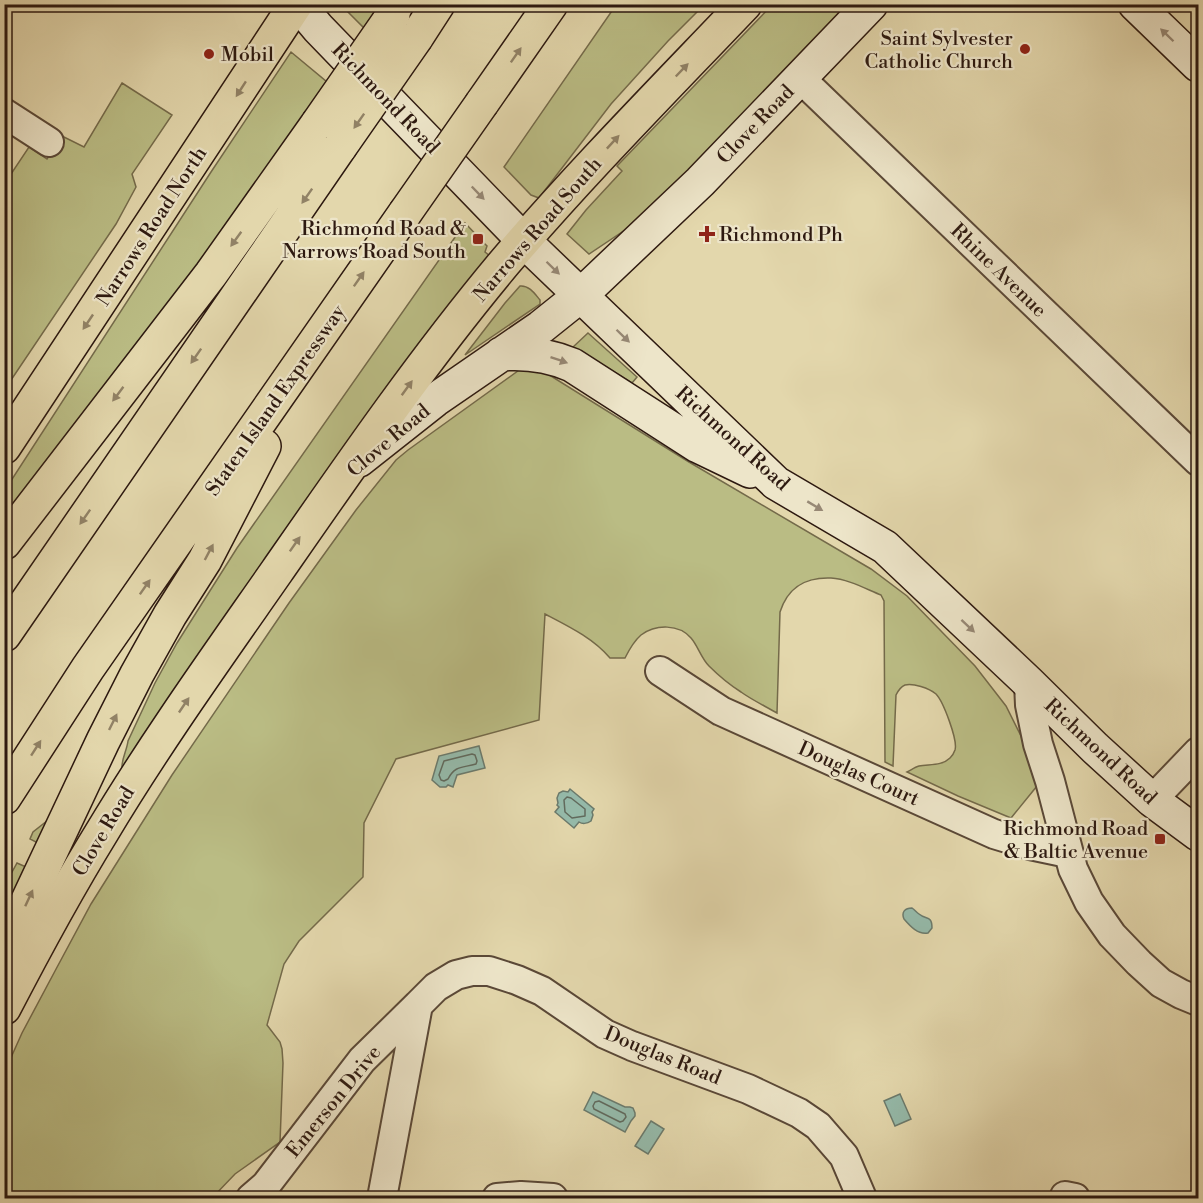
<svg xmlns="http://www.w3.org/2000/svg" width="1203" height="1203" font-family="'Libre Bodoni',serif">
<rect width="100%" height="100%" fill="#e3d7ac"/>
<filter id="stains"><feTurbulence type="fractalNoise" baseFrequency=".00333" numOctaves="4"/><feColorMatrix values="0 0 0 0 .2 0 0 0 0 .09 0 0 0 0 .02 0 0 0 .5 -.17"/></filter>
<radialGradient id="worn" r=".72"><stop offset=".6" stop-color="#630" stop-opacity="0"/><stop offset="1" stop-color="#630" stop-opacity=".3"/></radialGradient>
<!-- green -->
<path fill="#babc84" stroke="#746a4a" stroke-width="1.5" d="M 340,4 L 380,4 L 380,5 L 364,28 Z
M 616,5 L 704,5 L 668,41 L 611,104 L 539,198 L 531,195 L 504,167 Z
M 772,5 L 853,5 L 640,220 L 589,254 L 567,234 L 586,210 L 622,171 L 617,166 Z
M 291,52 L 327,82 L 185,283 L 5,520 L 5,490 L 211,172 Z
M 122,83 L 172,115 L 132,174 L 136,187 L 116,224 L 5,389 L 5,183 L 29,147 L 47,159 L 62,136 L 84,147 Z
M 465,223 L 485,244 L 487,246 L 485,252 L 490,256 L 122,769 C 121,760 127,750 128,741 L 155,683 L 177,643 L 237,548 Z
M 520,286 C 529,285 535,294 540,300 L 540,304 L 465,355 L 505,303 Z
M 588,333 L 637,377 L 632,383 L 573,347 Z
M 522,368 L 543,371 L 689,462 L 871,569 L 907,596 L 975,666 L 1006,706 L 1021,736 L 1037,786 L 1011,818 L 958,796 L 907,772 C 911,770 915,767 919,766 C 929,764 942,766 950,758 C 952,756 954,753 955,750 C 958,740 943,701 936,694 C 929,688 913,683 905,685 C 900,687 898,691 896,695 L 893,766 L 885,762 L 884,601 L 881,595 C 866,589 848,579 831,578 C 805,577 788,587 780,612 L 777,713 C 765,706 752,700 741,692 C 730,685 718,675 709,666 C 701,658 698,646 691,638 C 679,624 656,624 641,635 C 634,641 629,650 625,658 L 610,658 C 593,638 568,626 545,614 L 539,720 L 396,759 L 364,823 L 363,877 L 299,941 L 284,964 L 267,1025 L 280,1042 L 282,1049 L 283,1063 L 280,1142 L 235,1174 L 212,1198 L 5,1198 L 5,1071 L 22,1033 L 55,971 L 91,904 L 172,775 L 289,603 L 356,510 L 396,460 L 408,450 Z
M 57,813 L 5,928 L 5,885 L 17,863 L 26,867 L 38,843 L 30,839 L 33,832 Z"/>
<!-- water -->
<path fill="#95baaa" stroke="#6b7a6c" stroke-width="1.5" d="M 479,746 L 485,768 L 457,775 L 453,787 L 448,785 L 446,787 L 440,787 L 432,780 L 439,756 Z
M 570,789 L 594,809 L 592,812 L 593,815 L 591,821 C 587,824 582,824 579,822 L 574,828 L 555,812 L 559,807 L 557,805 L 558,803 L 557,798 L 559,793 L 563,791 L 568,792 Z
M 912,908 C 915,910 916,912 919,914 C 926,920 932,915 932,928 L 928,933 C 918,935 910,926 904,919 C 901,912 905,908 912,908 Z
M 593,1092 L 625,1107 L 630,1107 L 633,1108 L 635,1113 L 635,1116 L 631,1121 L 625,1132 L 584,1110 Z
M 900,1094 L 911,1119 L 895,1126 L 884,1101 Z
M 651,1121 L 664,1129 L 648,1154 L 635,1146 Z"/>
<g fill="none" stroke-linecap="round" stroke-linejoin="round">
<!-- shore -->
<path stroke="#616a5d" stroke-width="1.5" d="M 472,754 L 475,755 L 477,761 L 476,764 C 463,768 455,765 448,779 L 444,781 L 441,780 L 439,775 L 444,761 Z
M 567,797 L 571,798 L 585,809 L 585,816 L 572,818 L 565,812 L 564,800 Z
M 599,1101 L 625,1114 L 626,1117 L 623,1121 L 620,1122 L 594,1109 L 593,1106 L 595,1102 Z"/>
<!-- street casing -->
<g stroke="#5a4837" stroke-width="32">
<path id="street" d="M 800,78 L 1198,461
M 4,113 L 49,142
M 660,671 L 721,711 L 994,834 L 1030,845 L 1068,853
M 1029,683 L 1030,705 L 1038,744 L 1050,781 L 1073,869 L 1089,902 L 1112,935 L 1139,963 L 1161,983 L 1181,994 L 1198,1001
M 1152,800 L 1198,752
M 1065,1196 L 1075,1198
M 251,1198 L 266,1185 L 362,1060 L 418,1005
M 382,1198 L 418,1005 L 436,987 L 456,975 L 472,971 L 489,971 L 517,980 L 542,991 L 605,1034 L 632,1046 L 748,1089 L 799,1113 L 818,1126 L 844,1156 L 862,1198
M 497,1198 L 521,1196 L 553,1198"/>
</g>
<!-- secondary casing -->
<g stroke="#2d1910" stroke-width="36">
<path id="secondary" d="M 298,4 L 318,28 L 524,241 L 776,483 L 885,547 L 1029,683 L 1095,748 L 1152,800 L 1198,834
M 1135,4 L 1198,65
M 501,354 C 526,352 549,355 572,365 L 698,446 L 750,471
M 359,460 L 435,400 L 541,327 L 581,295 L 700,182 L 871,4"/>
</g>
<!-- primary casing -->
<g stroke="#2d1910" stroke-width="36">
<path id="primary" d="M 4,447 L 296,4
M 4,1008 C 35,948 67,889 102,832 C 156,742 217,657 277,571 C 350,466 423,360 505,262 C 581,173 664,89 745,4"/>
</g>
<!-- highway casing -->
<g stroke="#2d1910" stroke-width="36">
<path id="highway" d="M 416,38 L 438,4
M 482,103 L 551,4
M 4,543 L 211,274 L 318,123
M 4,635 L 340,147
M 4,798 L 88,668 L 405,213
M 4,951 L 103,741 L 137,674 L 170,615 L 205,560 L 264,446"/>
</g>
<!-- street -->
<use href="#street" stroke="#ede5c9" stroke-width="28"/>
<!-- secondary -->
<use href="#secondary" stroke="#ede5c9" stroke-width="33"/>
<!-- primary -->
<use href="#primary" stroke="#e3d7ac" stroke-width="33"/>
<!-- highway -->
<use href="#highway" stroke="#e3d7ac" stroke-width="33"/>
<!-- highway-bridge casing -->
<g stroke="#2d1910" stroke-width="36" stroke-linecap="butt">
<path id="highway-bridge" d="M 318,123 L 393,15
M 340,147 L 416,38
M 405,213 L 482,103"/>
</g>
<!-- highway-bridge -->
<use href="#highway-bridge" stroke="#e3d7ac" stroke-width="33"/>
</g>
<!-- one-way arrows -->
<defs><path id="oneway-solid" d="M-6-.8H1V-3.2L6.5 0L1 3.2V.8H-6Z" transform="scale(1.5)"/></defs>
<g fill="#978976">
<use href="#oneway-solid" transform="translate(1167 35) rotate(-136)"/>
<use href="#oneway-solid" transform="translate(478 193) rotate(46)"/>
<use href="#oneway-solid" transform="translate(553 268) rotate(44)"/>
<use href="#oneway-solid" transform="translate(623 336) rotate(44)"/>
<use href="#oneway-solid" transform="translate(559 360) rotate(19)"/>
<use href="#oneway-solid" transform="translate(815 506) rotate(31)"/>
<use href="#oneway-solid" transform="translate(968 626) rotate(43)"/>
</g>
<g fill="#918266">
<use href="#oneway-solid" transform="translate(516 55) rotate(-55)"/>
<use href="#oneway-solid" transform="translate(682 70) rotate(-46)"/>
<use href="#oneway-solid" transform="translate(241 89) rotate(123)"/>
<use href="#oneway-solid" transform="translate(359 121) rotate(125)"/>
<use href="#oneway-solid" transform="translate(613 142) rotate(-47)"/>
<use href="#oneway-solid" transform="translate(307 196) rotate(125)"/>
<use href="#oneway-solid" transform="translate(236 239) rotate(126)"/>
<use href="#oneway-solid" transform="translate(359 279) rotate(-55)"/>
<use href="#oneway-solid" transform="translate(88 322) rotate(124)"/>
<use href="#oneway-solid" transform="translate(196 356) rotate(125)"/>
<use href="#oneway-solid" transform="translate(407 388) rotate(-54)"/>
<use href="#oneway-solid" transform="translate(118 394) rotate(127)"/>
<use href="#oneway-solid" transform="translate(85 517) rotate(125)"/>
<use href="#oneway-solid" transform="translate(295 544) rotate(-55)"/>
<use href="#oneway-solid" transform="translate(209 552) rotate(-62)"/>
<use href="#oneway-solid" transform="translate(145 587) rotate(-55)"/>
<use href="#oneway-solid" transform="translate(184 705) rotate(-56)"/>
<use href="#oneway-solid" transform="translate(113 722) rotate(-64)"/>
<use href="#oneway-solid" transform="translate(36 748) rotate(-57)"/>
<use href="#oneway-solid" transform="translate(29 898) rotate(-65)"/>
</g>
<!-- markers -->
<g fill="#8f2418" stroke="#ede5c9" stroke-width="2">
<circle cx="1025" cy="49" r="6"/>
<circle cx="209" cy="54" r="6"/>
<path d="M704 225h6v6h6v6h-6v6h-6v-6h-6v-6h6z"/>
<rect x="472" y="233" width="12" height="12" rx="3"/>
<rect x="1154" y="833" width="12" height="12" rx="3"/>
</g>
<g text-anchor="middle" stroke-width="4.5" stroke-linejoin="round" paint-order="stroke">
<!-- poi labels -->
<g font-size="20" fill="#2d1910" stroke="#ede5c9" text-anchor="end">
<text x="1013" y="45">Saint Sylvester<tspan x="1013" dy="23">Catholic Church</tspan></text>
<text x="221" y="61" text-anchor="start">Mobil</text>
<text x="466" y="235">Richmond Road &amp;<tspan x="466" dy="23">Narrows Road South</tspan></text>
<text x="719" y="241" text-anchor="start">Richmond Ph</text>
<text x="1148" y="835">Richmond Road<tspan x="1148" dy="23">&amp; Baltic Avenue</tspan></text>
</g>
<!-- street labels -->
<g font-size="20" fill="#2d1910" stroke="#ede5c9">
<text transform="translate(386 98) rotate(46)" y="7">Richmond Road</text>
<text transform="translate(755 124) rotate(-46)" y="7">Clove Road</text>
<text transform="translate(151 226) rotate(-57)" y="7">Narrows Road North</text>
<text transform="translate(537 229) rotate(-49)" y="7">Narrows Road South</text>
<text transform="translate(999 270) rotate(44)" y="7">Rhine Avenue</text>
<text transform="translate(275 400) rotate(-55)" y="7">Staten Island Expressway</text>
<text transform="translate(733 438) rotate(42)" y="7">Richmond Road</text>
<text transform="translate(388 440) rotate(-40)" y="7">Clove Road</text>
<text transform="translate(1101 751) rotate(43)" y="7">Richmond Road</text>
<text transform="translate(859 773) rotate(24)" y="7">Douglas Court</text>
<text transform="translate(103 831) rotate(-59)" y="7">Clove Road</text>
<text transform="translate(663 1055) rotate(22)" y="7">Douglas Road</text>
<text transform="translate(333 1101) rotate(-51)" y="7">Emerson Drive</text>
</g>
</g>
<!-- margin -->
<rect width="1203" height="1203" fill="none" stroke="#e3d7ac" stroke-width="24"/>
<rect x="6" y="6" width="1191" height="1191" fill="none" stroke="#2d1910" stroke-width="3"/>
<rect x="12" y="12" width="1179" height="1179" fill="none" stroke="#2d1910" stroke-width="1.5"/>
<rect width="100%" height="100%" filter="url(#stains)"/>
<rect width="100%" height="100%" fill="url(#worn)"/>
</svg>
